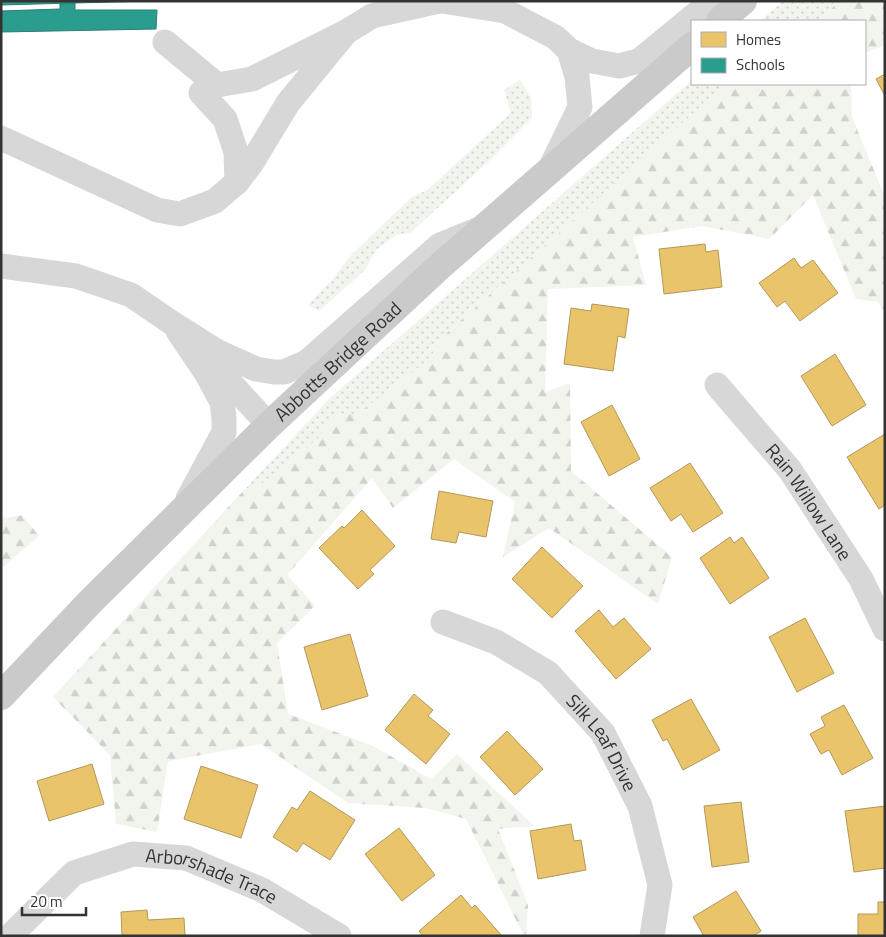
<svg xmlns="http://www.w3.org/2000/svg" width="886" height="937" font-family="'Titillium Web',sans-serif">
<defs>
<pattern id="green-dots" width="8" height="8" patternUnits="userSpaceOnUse" patternTransform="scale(1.25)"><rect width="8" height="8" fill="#f1f5ed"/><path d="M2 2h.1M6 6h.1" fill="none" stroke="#cfd2cc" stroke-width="1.8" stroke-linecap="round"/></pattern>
<pattern id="forest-firs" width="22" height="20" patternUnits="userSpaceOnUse" patternTransform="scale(1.25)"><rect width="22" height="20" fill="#f1f5ed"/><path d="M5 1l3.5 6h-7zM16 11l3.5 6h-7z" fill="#cfd2cc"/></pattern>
</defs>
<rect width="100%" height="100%" fill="#fff"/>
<!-- green -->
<path fill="url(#green-dots)" d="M 783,1 L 839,1 L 819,21 L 760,21 Z
M 520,80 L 531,98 L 532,118 L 486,164 L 410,233 L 398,234 L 376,250 L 364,271 L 319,311 L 308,305 L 332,280 L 351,255 L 413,196 L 426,191 L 511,113 L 504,90 Z
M 692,80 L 692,84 L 726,84 L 440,339 L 430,359 L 356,416 L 320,430 L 323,434 L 268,481 L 245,489 L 330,398 Z"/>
<!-- forest -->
<path fill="url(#forest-firs)" d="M 839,1 L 885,1 L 885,45 L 865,53 L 865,21 L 819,21 Z
M 726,84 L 851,84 L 852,117 L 885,197 L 885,314 L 878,302 L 856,299 L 813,195 L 769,239 L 702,226 L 633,237 L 646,285 L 548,289 L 545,392 L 570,383 L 571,471 L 672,557 L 658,604 L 549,528 L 503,557 L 515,502 L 454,459 L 393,508 L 372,478 L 287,575 L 315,606 L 277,643 L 288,714 L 373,746 L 431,779 L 457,754 L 534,826 L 498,829 L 528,905 L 526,936 L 524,936 L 466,819 L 425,808 L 348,803 L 261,744 L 168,761 L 157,832 L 116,824 L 110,755 L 53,697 L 245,489 L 268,481 L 323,434 L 319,429 L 340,413 L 356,415 L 430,359 L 440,339 Z
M 22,515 L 39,536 L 1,569 L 1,516 L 6,518 Z"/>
<!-- homes -->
<path fill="#e9c46a" stroke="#b2985a" d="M 885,74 L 885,96 L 876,79 Z
M 705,244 L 706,252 L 718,250 L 722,287 L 664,294 L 659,249 Z
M 794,258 L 801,268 L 813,260 L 838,293 L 800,321 L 785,301 L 777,307 L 759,283 Z
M 592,304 L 629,309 L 625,338 L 618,336 L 613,371 L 564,364 L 571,308 L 591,311 Z
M 835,354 L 866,405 L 832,426 L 801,376 Z
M 612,405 L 640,459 L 609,476 L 581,422 Z
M 885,434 L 885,505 L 879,509 L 847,457 Z
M 690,463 L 723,513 L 693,532 L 681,514 L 671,521 L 650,488 Z
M 439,491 L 493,501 L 486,537 L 459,532 L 456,543 L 431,539 Z
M 362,510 L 395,546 L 370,570 L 374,574 L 358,589 L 319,548 L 342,526 L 344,528 Z
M 730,537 L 734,543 L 742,537 L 769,578 L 730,604 L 700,558 Z
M 542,547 L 583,586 L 552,618 L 512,579 Z
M 599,610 L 613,627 L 624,618 L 651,649 L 616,679 L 575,631 Z
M 805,618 L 834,673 L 797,692 L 769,637 Z
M 350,634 L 368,696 L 322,710 L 304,647 Z
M 414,694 L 433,710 L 428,716 L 450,734 L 426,764 L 385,730 Z
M 691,699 L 720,750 L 683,770 L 667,739 L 663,741 L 652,720 Z
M 844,705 L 873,758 L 842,775 L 829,750 L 821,754 L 810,734 L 825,726 L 821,717 Z
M 507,731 L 543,769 L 515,795 L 480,757 Z
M 92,764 L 104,804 L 49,821 L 37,781 Z
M 201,766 L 258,785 L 241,838 L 184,819 Z
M 310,791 L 355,820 L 330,860 L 303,843 L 297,852 L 273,837 L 292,807 L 297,810 Z
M 741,802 L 749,862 L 712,867 L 704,806 Z
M 885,806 L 885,868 L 854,872 L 845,811 Z
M 571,824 L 574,841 L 581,840 L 586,870 L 538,879 L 530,831 Z
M 399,828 L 435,875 L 402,901 L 365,854 Z
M 736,891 L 761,931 L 753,936 L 704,936 L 693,917 Z
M 461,895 L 472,908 L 475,905 L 502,936 L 423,936 L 419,931 Z
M 878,902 L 885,902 L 885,936 L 858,936 L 858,914 L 878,914 Z
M 147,910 L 148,920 L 184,918 L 185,936 L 122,936 L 121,912 Z"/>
<!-- schools -->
<path fill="#2a9d8f" stroke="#2d7d73" d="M 1,1 L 147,1 L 1,5 Z
M 75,3 L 75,10 L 157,10 L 156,29 L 1,32 L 1,11 L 60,9 L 60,4 Z"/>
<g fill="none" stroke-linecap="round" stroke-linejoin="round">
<!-- minor -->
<g stroke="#d7d7d7" stroke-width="25">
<path d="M 442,1 L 505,11 L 555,37 L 569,50"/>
<path d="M 165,42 L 217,85 L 252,79 L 346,32 L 372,16 L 439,1"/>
<path d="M 201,93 L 225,119 L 236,152 L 237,182"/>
<path d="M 1,138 L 157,210 L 180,214 L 215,201 L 237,182 L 251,164 L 288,103 L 346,32"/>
<path d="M 550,169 L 580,107 L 577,77 L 569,50 L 592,61 L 619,66 L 639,61 L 712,1"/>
<path d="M 1,266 L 76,276 L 131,295 L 172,323 L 218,352 L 256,369 L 274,372 L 284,372 L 307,362 L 440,245 L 479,229"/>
<path d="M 178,331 L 207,374 L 222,402 L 224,418 L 224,432 L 188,499"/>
<path d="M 211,362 L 269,425"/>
<path id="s1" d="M 717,385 L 790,470 L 861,579 L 885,629"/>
<path id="s2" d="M 443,622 L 496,642 L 548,673 L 603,733 L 640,806 L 660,885 L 652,936"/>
<path id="s3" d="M 10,936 L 74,873 L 133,854 L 186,858 L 262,890 L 339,936"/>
</g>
<!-- major -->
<g stroke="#cacaca" stroke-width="28">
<path d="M 720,21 L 743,1"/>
<path id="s4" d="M 1,696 L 90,602 L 269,425 L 439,267 L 692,46"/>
</g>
</g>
<g text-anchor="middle" stroke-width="5" stroke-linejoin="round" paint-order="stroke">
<!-- street labels -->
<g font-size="19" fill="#333" stroke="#fff">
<text dy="7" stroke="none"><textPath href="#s4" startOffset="475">Abbotts Bridge Road</textPath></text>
<text dy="7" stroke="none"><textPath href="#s1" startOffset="149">Rain Willow Lane</textPath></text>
<text dy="7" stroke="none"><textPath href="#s2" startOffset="206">Silk Leaf Drive</textPath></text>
<text dy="7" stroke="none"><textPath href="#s3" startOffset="234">Arborshade Trace</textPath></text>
</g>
</g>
<!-- border -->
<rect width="886" height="937" fill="none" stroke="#333333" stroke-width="5"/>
<!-- legend -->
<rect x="691" y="20" width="175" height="65" fill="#ffffff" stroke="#adadad"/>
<rect x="701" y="32" width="25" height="15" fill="#e9c46a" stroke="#adadad"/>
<text x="736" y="45" font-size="15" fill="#333333">Homes</text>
<rect x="701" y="58" width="25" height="15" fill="#2a9d8f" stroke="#adadad"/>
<text x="736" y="70" font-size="15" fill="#333333">Schools</text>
<!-- scale -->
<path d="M22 907v8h64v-8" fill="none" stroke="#333333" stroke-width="2.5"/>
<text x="30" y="907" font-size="15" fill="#333333" stroke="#ffffff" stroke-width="4" paint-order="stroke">20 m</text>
</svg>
